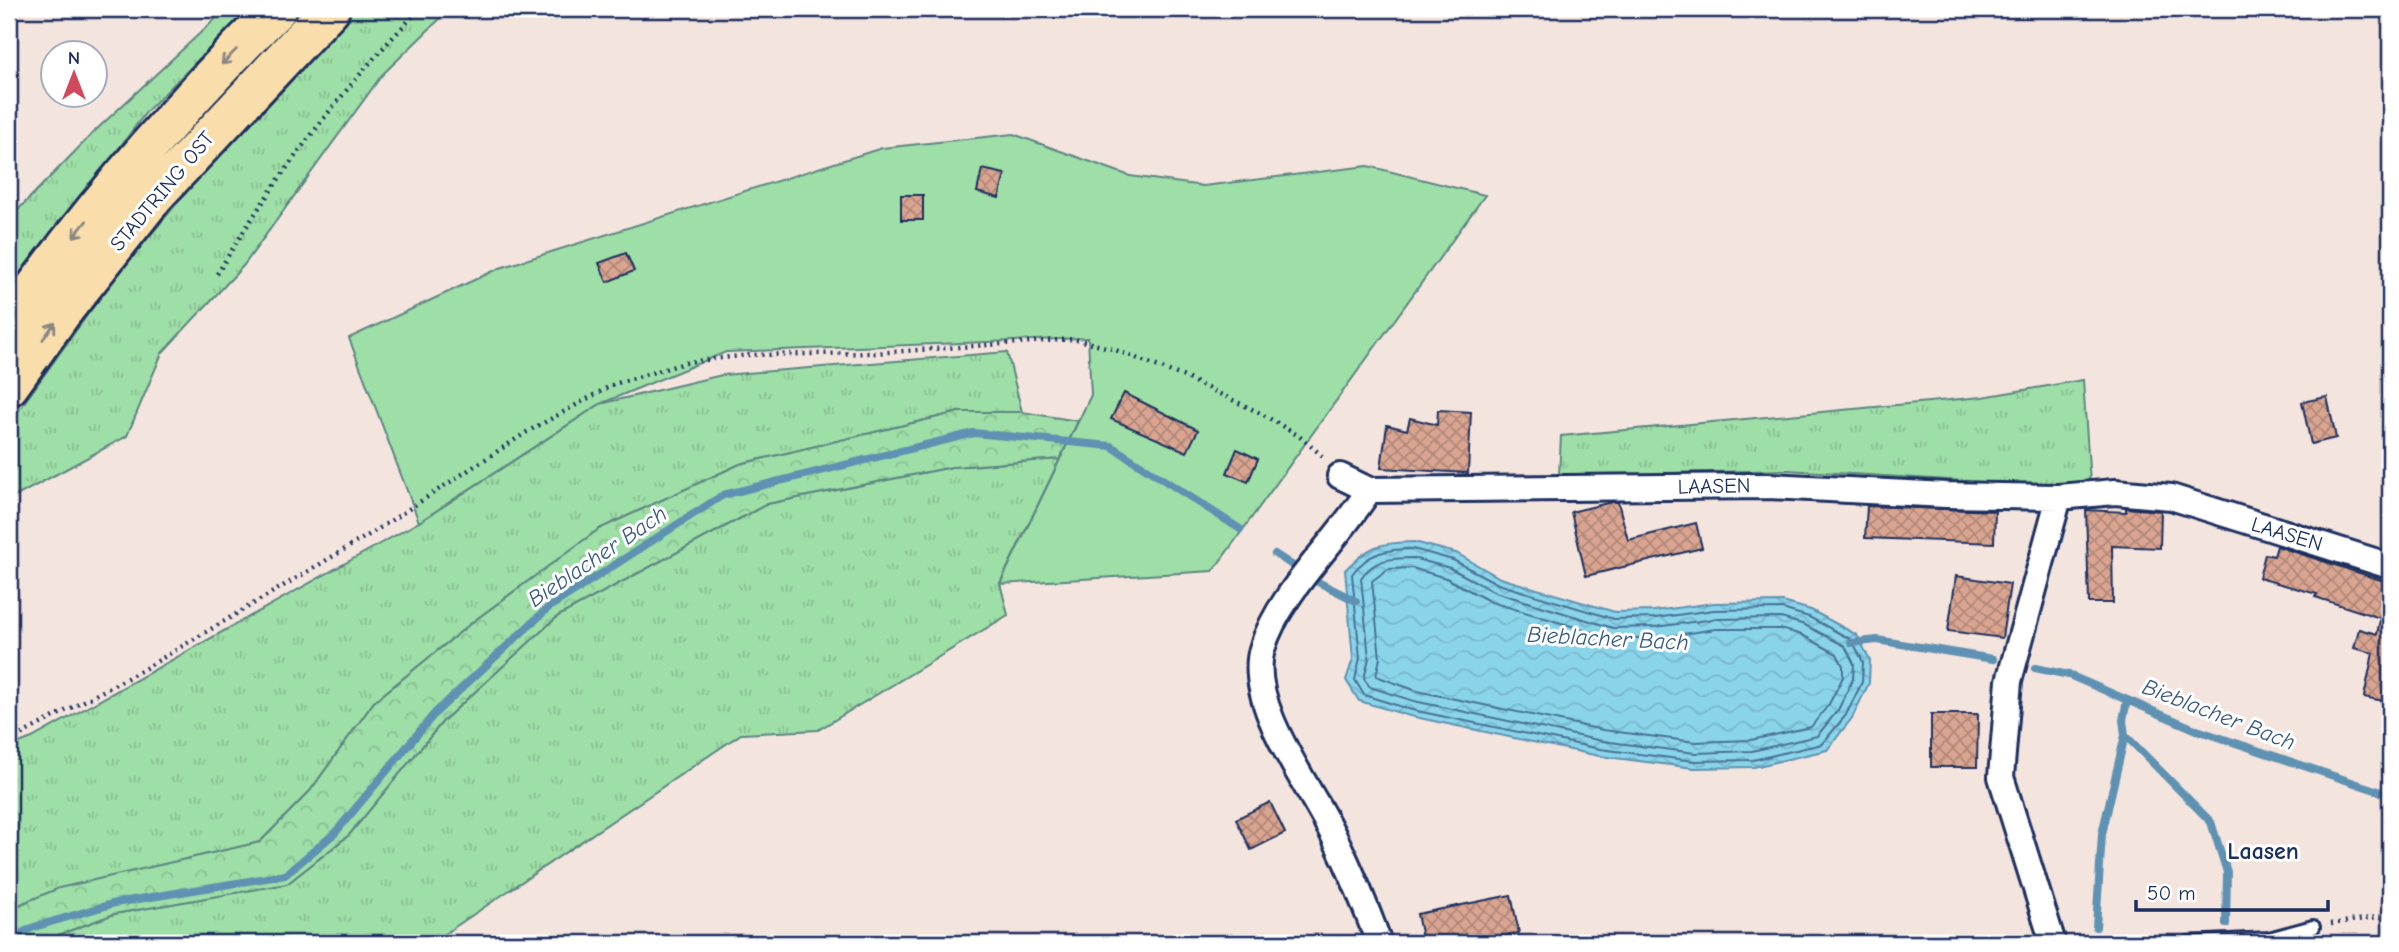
<svg xmlns="http://www.w3.org/2000/svg" width="2399" height="952" font-family="'Comic Neue',sans-serif">
<defs>
<pattern id="grass-tufts" width="24" height="20" patternUnits="userSpaceOnUse" patternTransform="scale(1.75)"><rect width="24" height="20" fill="#9edea7"/><path d="M3 7l-1-3M5 7V3M7 7l1-3M15 17l-1-3M17 17v-4M19 17l1-3" fill="none" stroke="#88bf92"/></pattern>
<pattern id="forest-crowns" width="20" height="18" patternUnits="userSpaceOnUse" patternTransform="scale(1.75)"><rect width="20" height="18" fill="#9edea7"/><path d="M2 6a3 3 0 1 1 6 0M12 15a3 3 0 1 1 6 0" fill="none" stroke="#88bf92"/></pattern>
<pattern id="water-waves" width="16" height="10" patternUnits="userSpaceOnUse" patternTransform="scale(1.75)"><rect width="16" height="10" fill="#8ad4ea"/><path d="M0 5q4-4 8 0t8 0" fill="none" stroke="#76b6cb"/></pattern>
<pattern id="building-cross-hatch" width="8" height="8" patternUnits="userSpaceOnUse" patternTransform="scale(1.75)"><rect width="8" height="8" fill="#daa590"/><path d="M0 0l8 8M0 8l8-8" fill="none" stroke="#b08779"/></pattern>
</defs>
<rect width="100%" height="100%" fill="#f4e4de"/>
<filter id="ink" filterUnits="userSpaceOnUse"><feTurbulence type="fractalNoise" baseFrequency=".0143" numOctaves="2"/><feDisplacementMap in="SourceGraphic" scale="14" xChannelSelector="R" yChannelSelector="G"/><feConvolveMatrix kernelMatrix="1 2 1 2 8 2 1 2 1" color-interpolation-filters="sRGB"/></filter>
<g filter="url(#ink)">
<!-- grass -->
<path fill="url(#grass-tufts)" stroke="#5c8682" stroke-width="2" d="M 226,9 L 249,9 L 147,111 L 9,294 L 9,219 L 96,130 Z
M 352,9 L 450,9 L 382,75 L 244,265 L 162,353 L 127,436 L 9,500 L 9,424 L 108,286 L 253,112 Z
M 1007,352 L 1022,412 L 959,412 L 740,464 L 599,529 L 474,621 L 374,702 L 310,791 L 260,842 L 9,909 L 9,747 L 32,738 L 419,522 L 600,404 L 722,375 Z
M 2083,380 L 2090,483 L 2046,486 L 1787,470 L 1559,476 L 1561,436 L 1982,397 Z
M 1060,459 L 1000,583 L 1008,615 L 818,730 L 741,734 L 431,943 L 37,943 L 114,914 L 288,883 L 349,835 L 443,721 L 558,616 L 767,504 L 952,467 Z"/>
<!-- forest -->
<path fill="url(#forest-crowns)" stroke="#5c8682" stroke-width="2" d="M 959,412 L 1022,412 L 1078,421 L 1060,459 L 952,467 L 767,504 L 558,616 L 443,721 L 349,835 L 287,884 L 114,914 L 37,943 L 9,943 L 9,909 L 59,888 L 260,842 L 310,791 L 374,702 L 474,621 L 599,529 L 740,464 Z"/>
<!-- garden -->
<path fill="#9edea7" stroke="#5c8682" stroke-width="2" d="M 1013,134 L 1130,176 L 1203,186 L 1368,166 L 1485,195 L 1213,571 L 1000,584 L 1091,395 L 1088,338 L 726,352 L 600,404 L 419,522 L 349,338 L 500,268 L 882,148 Z"/>
<!-- water -->
<path fill="url(#water-waves)" stroke="#5e92b2" stroke-width="2" d="M 1414,542 L 1456,553 L 1500,578 L 1615,612 L 1654,611 L 1714,603 L 1783,602 L 1811,610 L 1857,635 L 1870,660 L 1869,683 L 1852,718 L 1827,750 L 1754,767 L 1694,768 L 1599,756 L 1410,716 L 1359,701 L 1346,680 L 1353,659 L 1345,570 C 1370,545 1379,543 1414,542 Z"/>
<g fill="none" stroke-linecap="round" stroke-linejoin="round">
<!-- shore -->
<path stroke="#477196" stroke-width="2" d="M 1413,549 L 1453,560 L 1498,584 L 1614,619 L 1655,618 L 1714,610 L 1782,609 L 1809,617 L 1852,640 L 1863,662 L 1862,682 L 1846,715 L 1822,744 L 1753,760 L 1694,761 L 1600,749 L 1412,710 L 1364,695 L 1355,680 L 1360,658 L 1352,574 C 1369,552 1387,549 1413,549 Z
M 1412,558 L 1450,568 L 1495,592 L 1613,628 L 1655,627 L 1715,619 L 1781,618 L 1805,625 L 1845,646 L 1854,664 L 1853,679 L 1838,710 L 1817,736 L 1752,751 L 1695,753 L 1602,741 L 1414,701 L 1370,687 L 1364,679 L 1369,658 L 1361,578 C 1374,559 1391,558 1412,558 Z
M 1412,568 L 1446,578 L 1491,602 L 1612,638 L 1656,638 L 1716,629 L 1780,629 L 1802,635 L 1837,654 L 1843,666 L 1843,677 L 1829,704 L 1811,727 L 1751,740 L 1695,742 L 1603,730 L 1417,691 L 1376,676 L 1380,658 L 1372,581 L 1388,569 Z"/>
<!-- stream -->
<path stroke="#5e92b2" stroke-width="8" d="M 1275,554 L 1298,569
M 1316,581 L 1356,601
M 1851,643 L 1877,640 L 1993,659
M 2035,668 L 2069,675 L 2197,730 L 2390,795
M 2127,700 L 2123,720 L 2125,735 L 2211,822 L 2227,872 L 2226,924
M 2096,927 L 2102,834 L 2125,735
M 9,939 L 34,927 L 115,903 L 285,875 L 335,833 L 435,713 L 548,608 L 723,495 L 974,433 L 1111,446 L 1240,529"/>
</g>
<!-- building -->
<path fill="url(#building-cross-hatch)" stroke="#1b2f5e" stroke-width="2" d="M 982,169 L 1005,174 L 999,198 L 977,192 Z
M 901,195 L 923,195 L 923,220 L 901,220 Z
M 626,253 L 634,271 L 607,282 L 599,263 Z
M 1124,393 L 1198,430 L 1187,452 L 1111,419 Z
M 2327,397 L 2336,438 L 2311,444 L 2302,402 Z
M 1438,410 L 1471,412 L 1468,473 L 1381,468 L 1387,425 L 1407,430 L 1410,418 L 1437,425 Z
M 1237,449 L 1258,459 L 1248,482 L 1227,473 Z
M 1612,502 L 1618,502 L 1628,540 L 1696,523 L 1702,548 L 1586,576 L 1571,512 Z
M 1867,506 L 1995,511 L 1994,543 L 1865,538 Z
M 2126,508 L 2161,511 L 2160,548 L 2112,546 L 2113,603 L 2089,603 L 2086,510 L 2126,512 Z
M 2277,546 L 2390,583 L 2380,618 L 2315,597 L 2317,594 L 2259,578 L 2265,554 L 2274,556 Z
M 1956,576 L 2010,584 L 2002,638 L 1948,631 Z
M 2381,615 L 2390,616 L 2390,666 L 2383,701 L 2364,697 L 2373,653 L 2354,648 L 2359,629 L 2377,634 Z
M 1931,714 L 1978,714 L 1977,767 L 1931,767 Z
M 1270,802 L 1285,833 L 1251,850 L 1236,819 Z
M 1511,895 L 1519,933 L 1465,943 L 1423,943 L 1417,914 Z"/>
<g fill="none" stroke-linecap="round" stroke-linejoin="round">
<!-- lane casing -->
<g stroke="#1b2f5e" stroke-width="18">
<path id="lane" d="M 2189,943 L 2269,939 L 2313,927"/>
</g>
<!-- street casing -->
<g stroke="#1b2f5e" stroke-width="30">
<path id="street" d="M 1340,476 L 1369,490 L 1768,486 L 1946,495 L 2059,497 L 2115,492 L 2171,497 L 2390,566
M 1369,490 C 1338,541 1279,592 1262,649 C 1247,701 1303,777 1326,821 C 1347,860 1364,902 1379,943
M 2053,943 L 2001,777 L 2009,681 L 2059,497"/>
</g>
<!-- highway casing -->
<g stroke="#1b2f5e" stroke-width="44">
<path id="highway" d="M 9,324 C 88,211 180,106 277,9
M 9,386 L 63,311 L 155,195 L 330,9"/>
</g>
<!-- path -->
<path stroke="#1b2f5e" stroke-width="4.5" stroke-dasharray="2 5" stroke-linecap="butt" d="M 217,274 C 275,178 342,88 420,9
M 9,741 L 144,669 L 372,533 L 527,432 L 614,384 L 688,362 L 748,355 L 875,353 L 1074,339 L 1113,349 L 1182,376 L 1262,414 L 1299,436 L 1326,459
M 2331,924 L 2390,915"/>
<!-- lane -->
<use href="#lane" stroke="#fff" stroke-width="12"/>
<!-- street -->
<use href="#street" stroke="#fff" stroke-width="24"/>
<!-- highway -->
<use href="#highway" stroke="#f9deab" stroke-width="38"/>
</g>
<!-- one-way arrows -->
<defs><path id="oneway-shaft" d="M-6 0H5M1.5-3L5.5 0L1.5 3" fill="none" stroke-width="1.6" stroke-linecap="round" stroke-linejoin="round" transform="scale(1.75)"/></defs>
<g stroke="#8a8684">
<use href="#oneway-shaft" transform="translate(229 57) rotate(135)"/>
<use href="#oneway-shaft" transform="translate(80 229) rotate(129)"/>
<use href="#oneway-shaft" transform="translate(49 331) rotate(-54)"/>
</g>
</g>
<g text-anchor="middle" stroke-width="6" stroke-linejoin="round" paint-order="stroke">
<!-- street labels -->
<g font-size="21" fill="#1b2f5e" stroke="#fff">
<text transform="translate(162 191) rotate(-50)" y="7">STADTRING OST</text>
<text transform="translate(1714 486) rotate(-1)" y="7">LAASEN</text>
<text transform="translate(2287 534) rotate(17)" y="7">LAASEN</text>
</g>
<!-- water labels -->
<g font-size="23" font-style="italic" fill="#375881" stroke="#fff">
<text transform="translate(597 556) rotate(-34)" y="8">Bieblacher Bach</text>
<text transform="translate(1608 638) rotate(3)" y="8">Bieblacher Bach</text>
<text transform="translate(2219 714) rotate(21)" y="8">Bieblacher Bach</text>
</g>
<!-- quarter labels -->
<g font-size="24" font-weight="bold" fill="#1b2f5e" stroke="#fff">
<text x="2263" y="859">Laasen</text>
</g>
</g>
<!-- margin -->
<rect width="2399" height="952" fill="none" stroke="#fff" stroke-width="35"/>
<rect x="18" y="18" width="2364" height="917" fill="none" stroke="#1b2f5e" stroke-width="2.5" filter="url(#ink)"/>
<!-- north arrow -->
<g transform="translate(74 74)"><circle r="33" fill="#ffffff" stroke="#a4acbf" stroke-width="2"/>
<path d="M0-5L12 26L0 18L-12 26Z" fill="#d1495b"/>
<text y="-10" font-size="19" font-weight="bold" text-anchor="middle" fill="#1b2f5e">N</text>
</g>
<!-- scale -->
<path d="M2136 900v10h192v-10" fill="none" stroke="#1b2f5e" stroke-width="3.5"/>
<text x="2147" y="900" font-size="21" fill="#1b2f5e" stroke="#ffffff" stroke-width="5" paint-order="stroke">50 m</text>
</svg>
